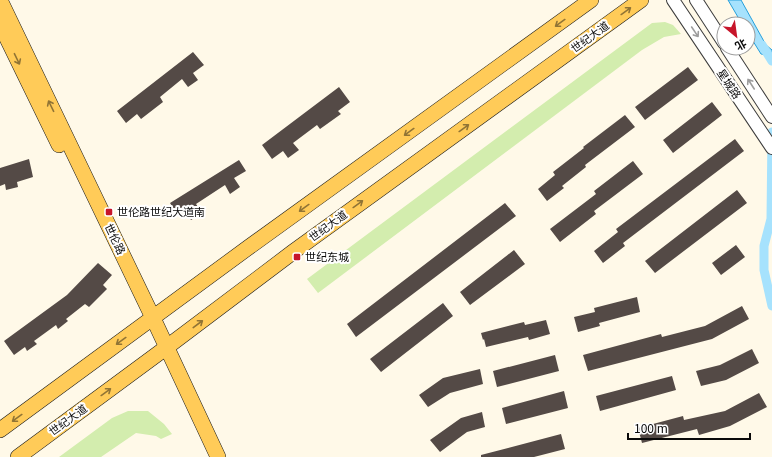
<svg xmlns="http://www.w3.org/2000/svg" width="772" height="457" font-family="Georgia,'Noto Sans SC',serif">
<rect width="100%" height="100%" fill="#fff9e8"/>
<!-- green -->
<path fill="#d3edae" d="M 665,22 L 673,25 L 681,34 L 664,37 L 642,50 L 318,293 L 307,279 L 652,23 Z
M 128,411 L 148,411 L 164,424 L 172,434 L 161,439 L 156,436 L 136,433 L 101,457 L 59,457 L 112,418 Z"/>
<!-- water -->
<path fill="#a6e2fd" stroke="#269fdb" d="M 728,0 L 741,0 L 766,45 L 772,50 L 772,56 L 761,54 L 748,33 L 748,24 L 742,24 Z"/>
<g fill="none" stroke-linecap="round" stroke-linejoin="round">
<!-- canal -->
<path stroke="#a6e2fd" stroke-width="9" d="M 762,45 L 772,61
M 772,132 L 771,219 L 764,246 L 764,270 L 772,306"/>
</g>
<!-- building -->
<path fill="#544a46" d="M 193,52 L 204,65 L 193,73 L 198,80 L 188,87 L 182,79 L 160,97 L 163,102 L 141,119 L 137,114 L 126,123 L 117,111 Z
M 688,67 L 698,80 L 645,120 L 635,107 Z
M 339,87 L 350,102 L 338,111 L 341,114 L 320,129 L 317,125 L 293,143 L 299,150 L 288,158 L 283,151 L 272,159 L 262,145 Z
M 712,102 L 722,115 L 673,153 L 663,140 Z
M 625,115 L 635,127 L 585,165 L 586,167 L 562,186 L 564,188 L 547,201 L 538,189 L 555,175 L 553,172 L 584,148 L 583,147 Z
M 735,139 L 744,151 L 623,243 L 625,246 L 603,263 L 594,251 L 618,232 L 616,229 Z
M 29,159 L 33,177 L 17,182 L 18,187 L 6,190 L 5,184 L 0,186 L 0,168 Z
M 239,160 L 246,171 L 234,178 L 240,187 L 230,194 L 225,185 L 196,204 L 202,213 L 191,220 L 185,210 L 177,214 L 170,203 Z
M 633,161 L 643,174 L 594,211 L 596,214 L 560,242 L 550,229 L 596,194 L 594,191 Z
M 737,190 L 747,203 L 655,273 L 645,261 Z
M 505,203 L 516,216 L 356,337 L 347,324 Z
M 736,245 L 745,257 L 721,275 L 712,263 Z
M 514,250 L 525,264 L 470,305 L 460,292 Z
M 98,263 L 112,275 L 103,285 L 107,289 L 89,307 L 85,304 L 66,319 L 68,321 L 58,329 L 56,325 L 34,341 L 37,344 L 27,351 L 25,347 L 14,355 L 4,341 L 67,295 Z
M 637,297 L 640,312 L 599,323 L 600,326 L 578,332 L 574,317 L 595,312 L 594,308 Z
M 443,303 L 453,316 L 381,372 L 370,359 Z
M 742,306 L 749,319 L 712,339 L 588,371 L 583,355 L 661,334 L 662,337 L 705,326 Z
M 546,320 L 550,334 L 529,340 L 528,337 L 486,347 L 484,339 L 483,340 L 481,333 L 524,322 L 525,325 Z
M 752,349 L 759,363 L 726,380 L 701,386 L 696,371 L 720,365 Z
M 555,355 L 559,371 L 497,387 L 493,371 Z
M 480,369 L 483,384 L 450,393 L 428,407 L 419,395 L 443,378 Z
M 672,376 L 676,390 L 600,411 L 596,396 Z
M 564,391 L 568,408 L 506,424 L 502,408 Z
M 759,393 L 767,407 L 730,426 L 699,435 L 697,429 L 642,443 L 638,428 L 683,416 L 684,420 L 725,411 Z
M 482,412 L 485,427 L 467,432 L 440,452 L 430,440 L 461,418 Z
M 561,434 L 565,449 L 534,457 L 481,457 L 481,455 Z"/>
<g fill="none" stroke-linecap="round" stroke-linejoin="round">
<!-- minor casing -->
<g stroke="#3d3d3d" stroke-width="14">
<path id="minor" d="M 673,0 L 772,148
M 696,0 L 724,43
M 727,48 L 772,117"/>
</g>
<!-- major casing -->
<g stroke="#1b1b1b" stroke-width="16">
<path id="major" d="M 0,0 L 153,318 L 218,457
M 0,24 L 59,145
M 0,430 L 249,247 L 591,0
M 18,457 L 167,347 L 293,252 L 641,0"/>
</g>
<!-- minor -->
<use href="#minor" stroke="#fff" stroke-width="12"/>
<!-- major -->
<use href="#major" stroke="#ffcb58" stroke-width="15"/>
</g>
<!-- one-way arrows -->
<defs><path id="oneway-shaft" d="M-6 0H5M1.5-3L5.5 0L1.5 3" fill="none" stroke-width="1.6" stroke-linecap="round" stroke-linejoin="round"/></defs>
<g stroke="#917435">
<use href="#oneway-shaft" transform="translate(626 11) rotate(-36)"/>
<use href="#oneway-shaft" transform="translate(560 23) rotate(144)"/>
<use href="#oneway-shaft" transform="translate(17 59) rotate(64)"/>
<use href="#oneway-shaft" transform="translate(51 106) rotate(-116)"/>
<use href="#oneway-shaft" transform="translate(464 128) rotate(-36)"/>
<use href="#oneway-shaft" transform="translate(409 132) rotate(144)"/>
<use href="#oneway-shaft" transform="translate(358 204) rotate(-36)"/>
<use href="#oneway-shaft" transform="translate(304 208) rotate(144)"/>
<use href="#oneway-shaft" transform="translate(198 324) rotate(-37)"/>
<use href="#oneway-shaft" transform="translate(121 341) rotate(144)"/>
<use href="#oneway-shaft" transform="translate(106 392) rotate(-36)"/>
<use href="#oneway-shaft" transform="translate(17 418) rotate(144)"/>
</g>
<g stroke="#9d9d9d">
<use href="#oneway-shaft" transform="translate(695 32) rotate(56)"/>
<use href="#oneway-shaft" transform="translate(751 84) rotate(-123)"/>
</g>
<!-- markers -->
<g fill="#c7152a" stroke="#fff" stroke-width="1.5">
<rect x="105" y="208" width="8" height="8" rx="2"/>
<rect x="293" y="253" width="8" height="8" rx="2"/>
</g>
<g text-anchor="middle" stroke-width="4" stroke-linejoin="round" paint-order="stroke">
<!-- street labels -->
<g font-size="11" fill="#0a0a0a" stroke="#fff">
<text transform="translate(590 37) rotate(-36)" y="4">世纪大道</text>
<text transform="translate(729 84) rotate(56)" y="4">星城路</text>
<text transform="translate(328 226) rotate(-36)" y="4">世纪大道</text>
<text transform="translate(115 239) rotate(64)" y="4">世伦路</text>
<text transform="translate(68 420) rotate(-36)" y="4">世纪大道</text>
</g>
<!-- poi labels -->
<g font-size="11" fill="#0a0a0a" stroke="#fff" text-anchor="start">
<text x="117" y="216">世伦路世纪大道南</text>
<text x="305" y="261">世纪东城</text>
</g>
</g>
<!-- north arrow -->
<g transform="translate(736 36) rotate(151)"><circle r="19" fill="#ffffff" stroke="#9d9d9d"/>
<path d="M0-3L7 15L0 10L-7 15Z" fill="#c7152a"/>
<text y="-6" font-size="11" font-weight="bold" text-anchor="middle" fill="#0a0a0a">北</text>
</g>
<!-- scale -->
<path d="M628 433v6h122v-6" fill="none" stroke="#0a0a0a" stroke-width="2"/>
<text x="634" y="433" font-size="12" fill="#0a0a0a" stroke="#ffffff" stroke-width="3" paint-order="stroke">100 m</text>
</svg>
